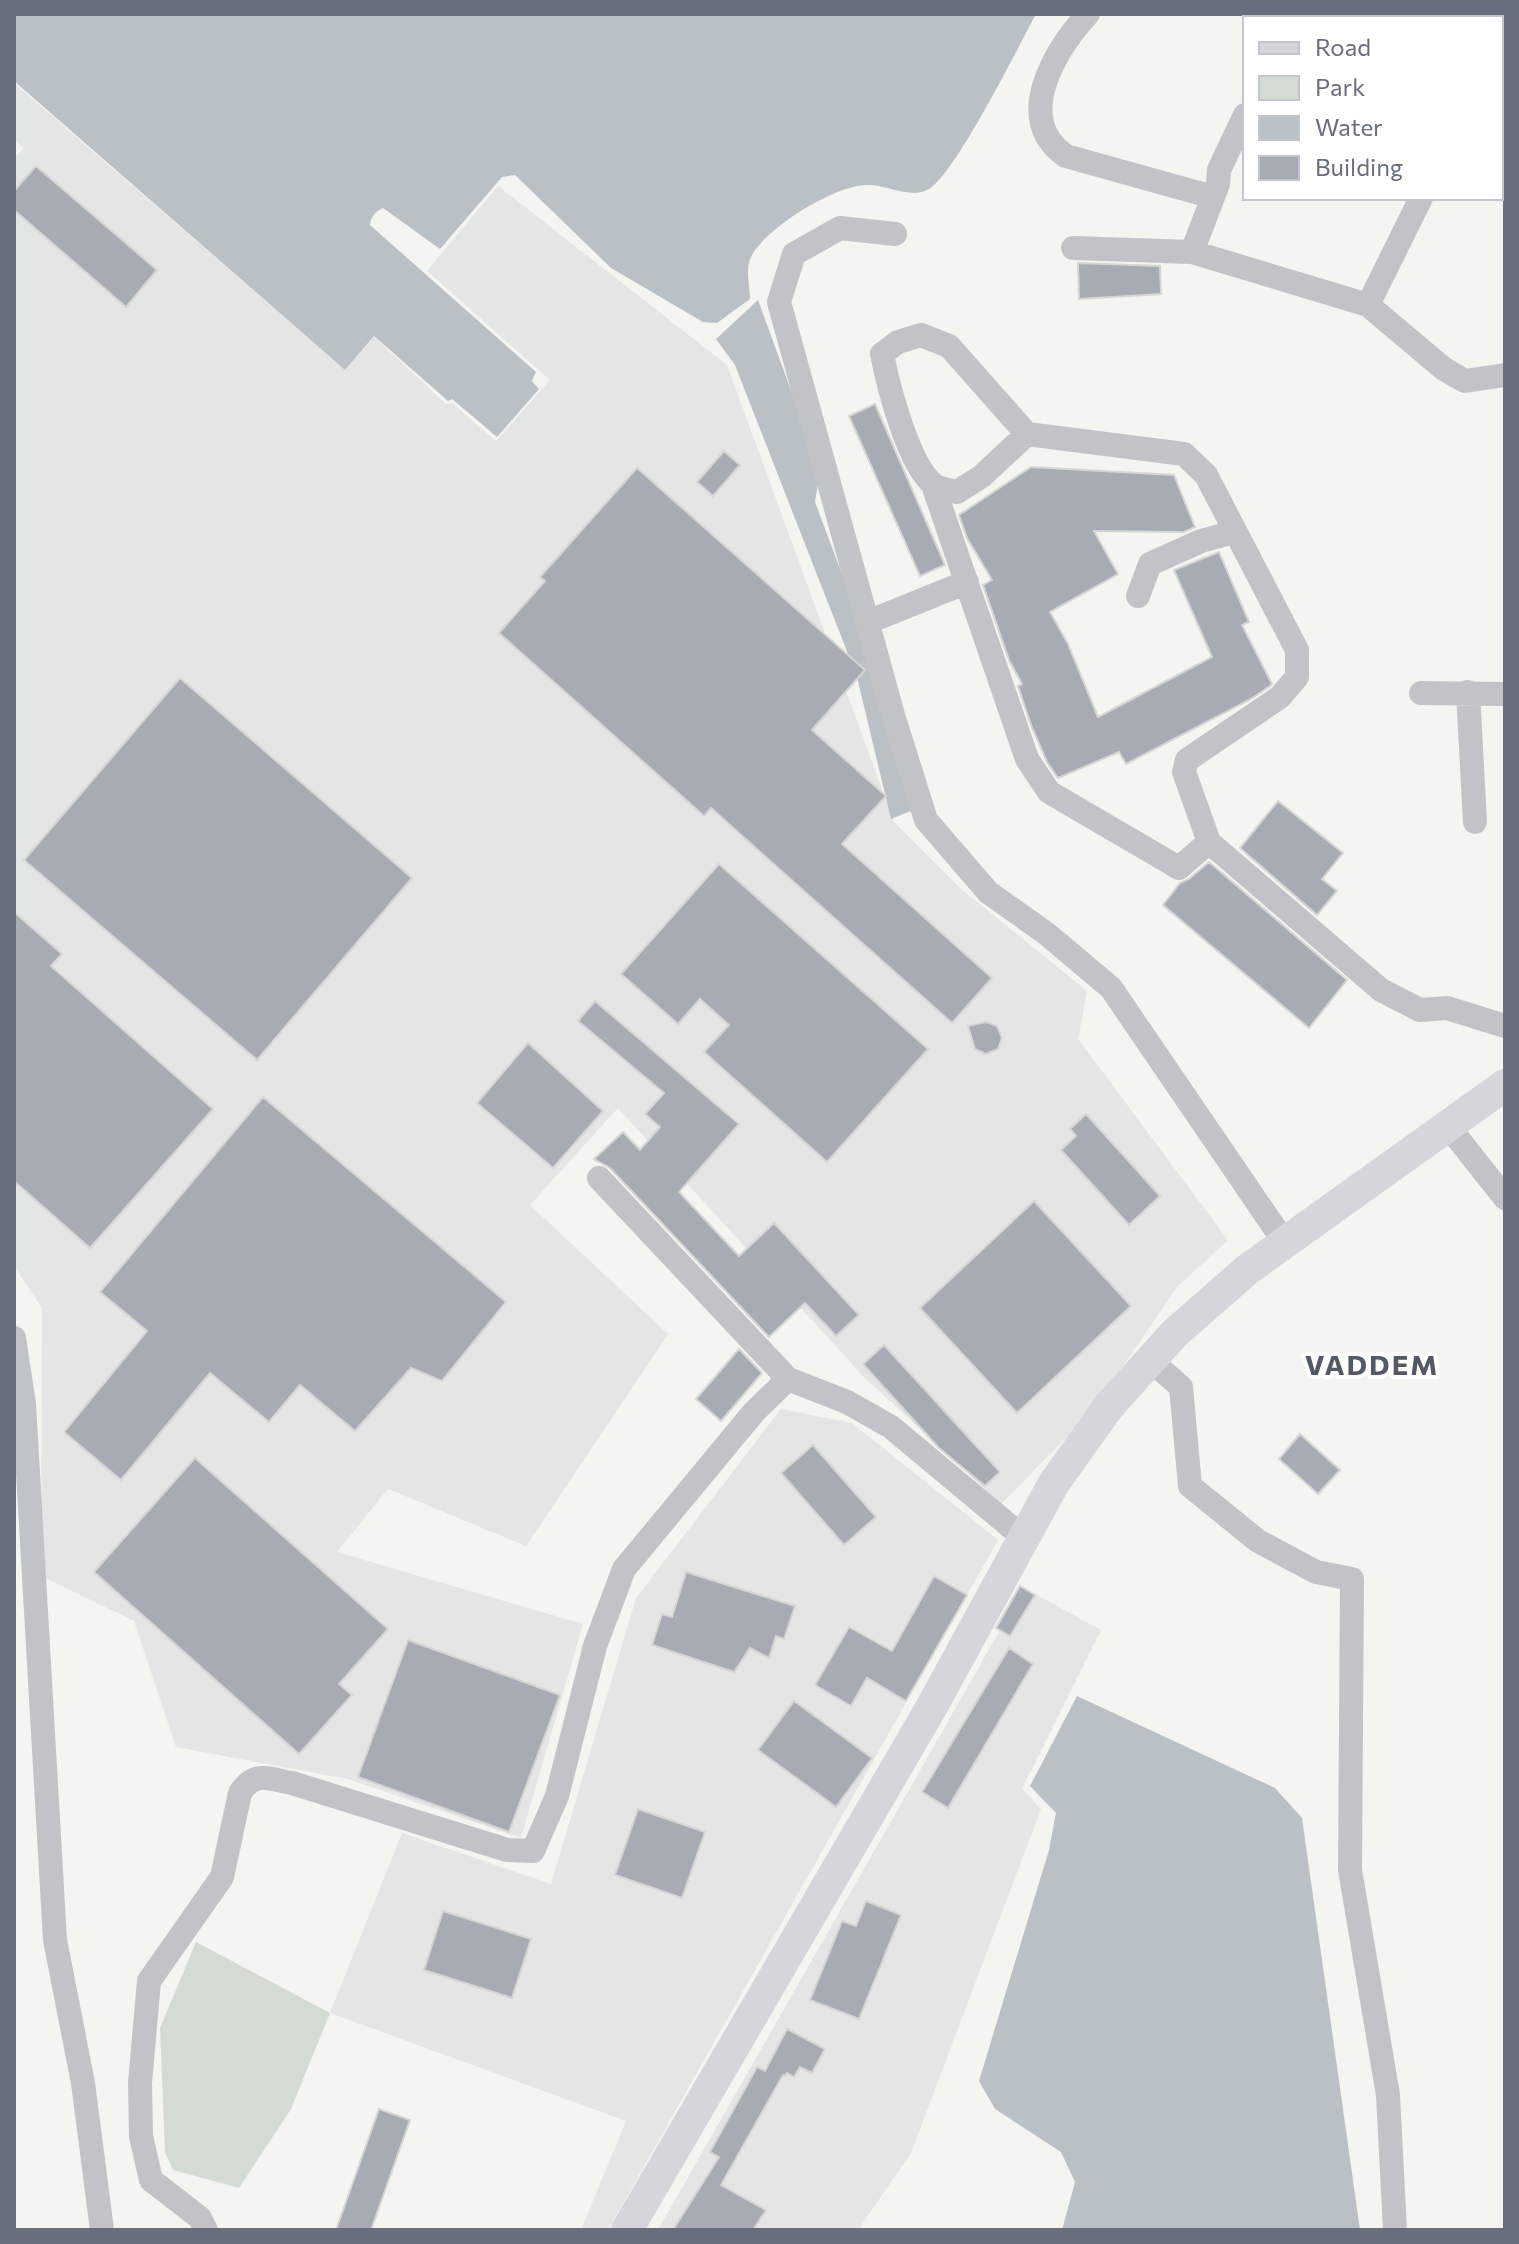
<svg xmlns="http://www.w3.org/2000/svg" width="1519" height="2244" font-family="Commissioner,sans-serif">
<rect width="100%" height="100%" fill="#f4f4f1"/>
<!-- built -->
<path fill="#e4e5e5" d="M 14,83 L 345,370 L 374,337 L 446,404 L 452,403 L 496,441 L 550,380 L 427,271 L 498,186 L 727,365 L 894,822 L 961,889 L 1087,991 L 1078,1039 L 1228,1240 L 1177,1287 L 1092,1411 L 1001,1504 L 863,1376 L 618,1108 L 530,1205 L 668,1334 L 526,1546 L 388,1489 L 337,1552 L 583,1624 L 521,1838 L 348,1779 L 176,1747 L 134,1621 L 41,1576 L 42,1308 L 14,1266 L 14,159 L 24,148 L 14,140 Z
M 781,1409 L 852,1423 L 998,1540 L 608,2230 L 581,2230 L 626,2121 L 330,2013 L 402,1833 L 551,1884 L 636,1598 Z
M 1024,1588 L 1101,1630 L 1022,1789 L 1041,1809 L 911,2153 L 858,2230 L 658,2230 Z"/>
<!-- green -->
<path fill="#d4dbd3" d="M 196,1942 L 330,2013 L 291,2109 L 239,2188 L 173,2170 L 165,2152 L 160,2028 Z"/>
<!-- water -->
<path fill="#bac1c6" d="M 14,14 L 1036,14 C 1019,45 953,179 927,190 C 910,199 886,184 867,185 C 835,185 765,228 751,257 C 745,268 750,287 750,299 L 717,323 L 703,322 L 611,268 L 515,175 L 502,177 L 440,249 L 383,208 C 375,212 371,216 370,225 L 536,372 L 532,381 L 539,389 L 497,437 L 452,399 L 448,401 L 374,336 L 345,370 L 14,81 Z
M 758,300 L 820,470 L 815,502 L 885,689 L 911,811 L 891,819 L 857,677 L 735,365 L 716,339 Z
M 1077,1696 L 1275,1788 L 1302,1818 L 1360,2230 L 1062,2230 L 1075,2182 L 1061,2152 L 995,2109 L 979,2081 L 1049,1850 L 1056,1813 L 1030,1786 Z"/>
<!-- building -->
<path fill="#a7abb3" stroke="#d5d6d4" stroke-width="2" d="M 36,166 L 157,270 L 126,307 L 14,210 L 14,191 Z
M 1078,263 L 1160,266 L 1161,294 L 1079,299 Z
M 875,404 L 945,565 L 920,576 L 849,416 Z
M 724,451 L 740,465 L 713,496 L 697,482 Z
M 1031,467 L 1174,475 L 1195,527 L 1184,532 L 1094,531 L 1118,574 L 1050,612 L 1068,644 L 1098,717 L 1212,657 L 1174,570 L 1219,552 L 1249,622 L 1242,625 L 1272,684 L 1270,686 L 1249,700 L 1126,764 L 1119,752 L 1058,778 L 1047,762 L 1031,725 L 1018,686 L 1022,684 L 1009,660 L 983,585 L 992,580 L 967,538 L 959,515 Z
M 637,468 L 865,670 L 812,730 L 886,796 L 842,844 L 992,978 L 952,1023 L 711,808 L 704,816 L 499,633 L 545,581 L 540,577 Z
M 180,678 L 412,878 L 257,1060 L 24,860 Z
M 1278,801 L 1343,853 L 1322,879 L 1337,891 L 1317,915 L 1240,848 Z
M 1209,862 L 1347,980 L 1309,1028 L 1163,905 L 1180,883 L 1189,879 Z
M 719,864 L 928,1049 L 827,1162 L 704,1052 L 729,1025 L 700,999 L 678,1024 L 621,974 Z
M 14,912 L 62,954 L 51,966 L 213,1109 L 90,1248 L 14,1181 Z
M 595,1001 L 739,1124 L 679,1192 L 739,1256 L 774,1223 L 859,1315 L 836,1336 L 805,1303 L 769,1337 L 610,1168 L 594,1159 L 623,1132 L 640,1150 L 660,1127 L 645,1114 L 664,1093 L 578,1021 Z
M 986,1022 L 997,1026 L 1002,1038 L 998,1049 L 986,1054 L 975,1049 L 968,1026 Z
M 528,1043 L 603,1111 L 553,1168 L 477,1103 Z
M 263,1097 L 506,1302 L 442,1381 L 411,1368 L 355,1431 L 300,1385 L 269,1422 L 210,1373 L 121,1480 L 64,1432 L 147,1331 L 100,1292 Z
M 1086,1114 L 1160,1196 L 1129,1225 L 1061,1150 L 1076,1136 L 1070,1129 Z
M 1034,1201 L 1131,1306 L 1017,1413 L 920,1308 Z
M 884,1345 L 1000,1472 L 985,1486 L 939,1448 L 863,1364 Z
M 739,1349 L 762,1373 L 721,1421 L 696,1399 Z
M 1300,1434 L 1340,1470 L 1318,1494 L 1279,1459 Z
M 813,1445 L 876,1517 L 844,1545 L 781,1473 Z
M 195,1458 L 388,1629 L 339,1684 L 352,1695 L 299,1754 L 94,1572 Z
M 686,1572 L 795,1606 L 784,1639 L 776,1636 L 769,1658 L 750,1648 L 734,1672 L 652,1645 L 662,1614 L 672,1617 Z
M 934,1576 L 967,1595 L 906,1701 L 867,1678 L 851,1706 L 815,1685 L 849,1627 L 892,1651 Z
M 1020,1586 L 1035,1595 L 1010,1636 L 996,1628 Z
M 408,1640 L 560,1695 L 509,1832 L 358,1777 Z
M 1009,1648 L 1033,1664 L 948,1808 L 922,1792 Z
M 794,1701 L 872,1758 L 836,1807 L 758,1750 Z
M 638,1809 L 705,1832 L 682,1898 L 615,1875 Z
M 866,1901 L 901,1915 L 859,2019 L 810,2000 L 842,1921 L 856,1926 Z
M 443,1911 L 531,1939 L 512,1998 L 424,1970 Z
M 787,2029 L 825,2049 L 812,2073 L 800,2067 L 794,2077 L 787,2073 L 785,2076 L 783,2075 L 721,2185 L 766,2210 L 753,2230 L 673,2230 L 719,2157 L 710,2152 L 757,2067 L 765,2071 Z
M 379,2109 L 410,2120 L 371,2230 L 336,2230 Z"/>
<g fill="none" stroke-linecap="round" stroke-linejoin="round">
<!-- minor -->
<path stroke="#c1c3c6" stroke-width="24" d="M 1088,14 C 1055,50 1012,120 1066,156 L 1213,197
M 895,234 L 840,228 L 794,254 L 779,302 L 893,715 L 926,820 L 988,892 L 1047,934 L 1111,988 L 1285,1243
M 1073,248 L 1192,252 L 1368,305 L 1444,369 L 1465,381 L 1505,375
M 1192,252 L 1218,184 L 1219,170 L 1245,115
M 1368,305 L 1421,198
M 1027,434 L 982,476 L 957,492 C 950,490 938,489 933,484 C 908,464 888,385 882,354 L 898,342 L 921,335 L 949,346 L 1027,434 L 1184,454 L 1206,475 L 1297,650 L 1297,677 L 1280,697 L 1187,760 L 1184,772 L 1209,842 L 1381,990 L 1420,1010 L 1447,1008 L 1505,1026
M 933,485 L 1027,759 L 1049,792 L 1179,868 L 1209,842
M 1138,596 L 1150,564 L 1201,541 L 1234,532
M 868,622 L 967,582
M 1468,692 L 1475,822
M 1421,693 L 1505,694
M 1448,1126 L 1505,1198
M 599,1178 L 788,1379
M 14,1338 L 24,1404 L 55,1940 L 83,2083 L 102,2230
M 1150,1360 L 1181,1387 L 1190,1486 L 1258,1541 L 1316,1572 L 1352,1579 L 1350,1870 L 1388,2095 L 1395,2230
M 206,2230 L 200,2218 L 151,2180 L 141,2136 L 140,2083 L 149,1981 L 222,1877 L 240,1793 C 255,1770 269,1779 292,1783 L 507,1850 L 533,1851 L 557,1796 L 595,1646 L 624,1569 L 754,1412 L 788,1379 L 847,1402 L 891,1427 L 1024,1538"/>
<!-- major -->
<path stroke="#d4d6db" stroke-width="32" d="M 627,2230 L 931,1708 L 1054,1483 L 1109,1406 L 1175,1333 L 1248,1269 L 1505,1085"/>
</g>
<g text-anchor="middle" stroke-width="8" stroke-linejoin="round" paint-order="stroke">
<!-- district labels -->
<g font-size="28" font-weight="bold" letter-spacing="2" fill="#545a65" stroke="#fff">
<text x="1372" y="1375">VADDEM</text>
</g>
</g>
<!-- border -->
<rect width="1519" height="2244" fill="none" stroke="#676f7f" stroke-width="32"/>
<!-- legend -->
<rect x="1243" y="16" width="260" height="184" fill="#ffffff" stroke="#c2c5cc" stroke-width="2"/>
<rect x="1259" y="42" width="40" height="12" fill="#d4d6db" stroke="#c2c5cc" stroke-width="2"/>
<text x="1315" y="56" font-size="24" fill="#676f7f">Road</text>
<rect x="1259" y="76" width="40" height="24" fill="#d4dbd3" stroke="#c2c5cc" stroke-width="2"/>
<text x="1315" y="96" font-size="24" fill="#676f7f">Park</text>
<rect x="1259" y="116" width="40" height="24" fill="#bac1c6" stroke="#c2c5cc" stroke-width="2"/>
<text x="1315" y="136" font-size="24" fill="#676f7f">Water</text>
<rect x="1259" y="156" width="40" height="24" fill="#a7abb3" stroke="#c2c5cc" stroke-width="2"/>
<text x="1315" y="176" font-size="24" fill="#676f7f">Building</text>
</svg>
